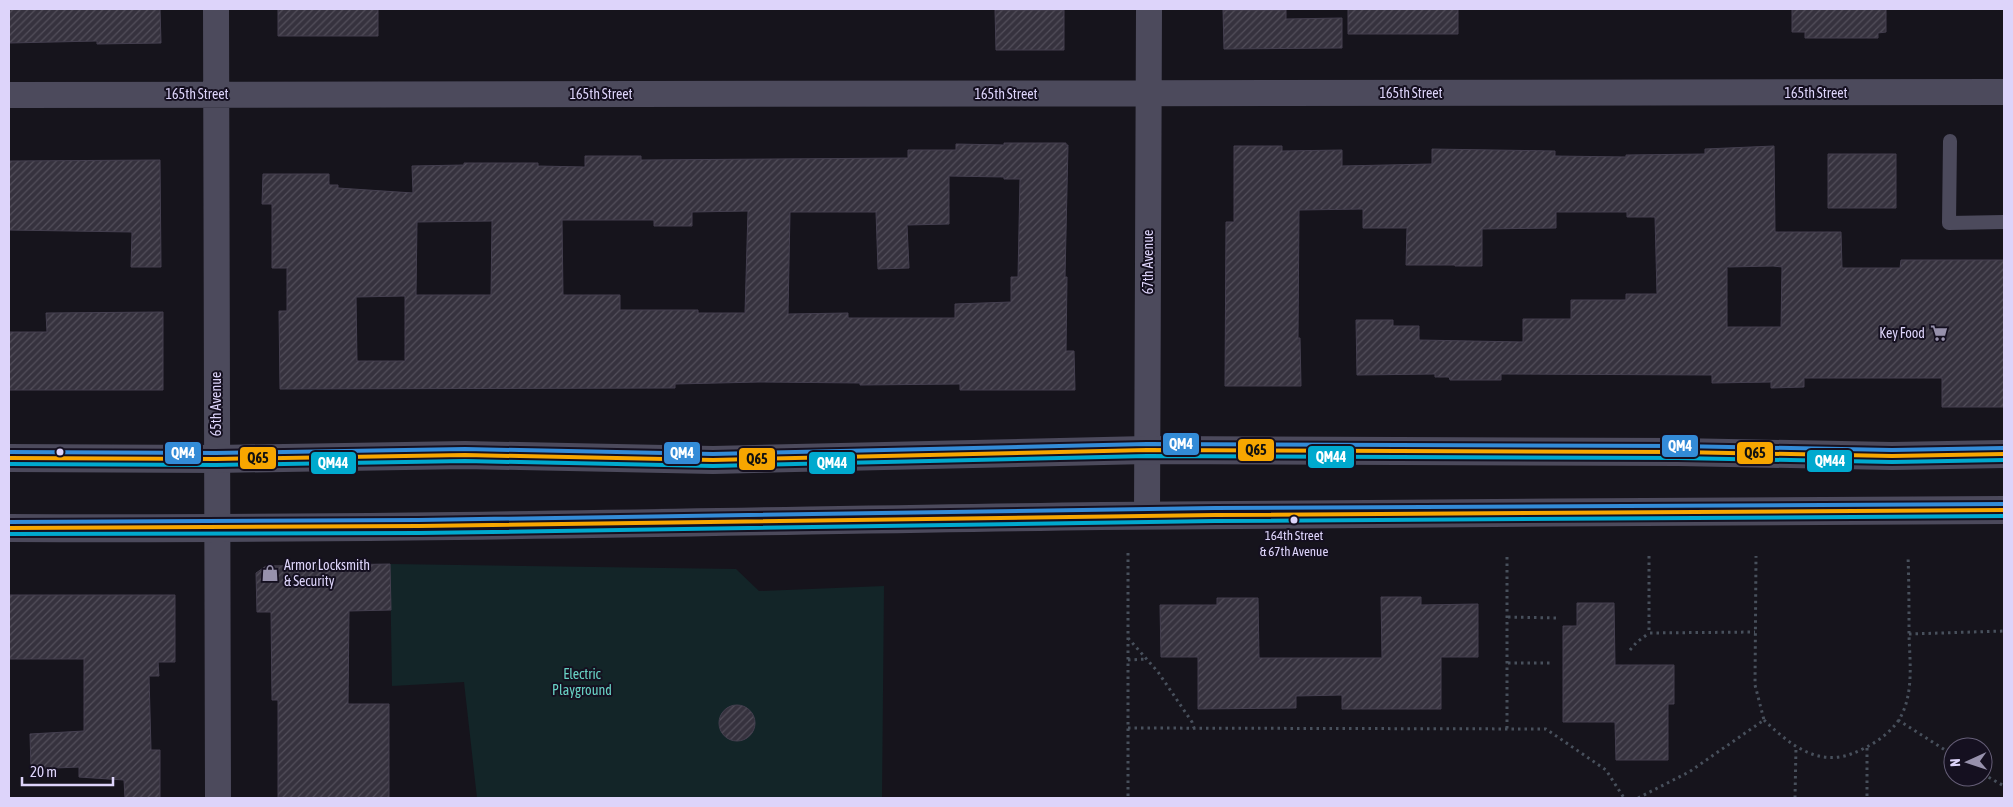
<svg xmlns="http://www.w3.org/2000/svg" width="2013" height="807" font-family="'Asap Condensed',sans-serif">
<defs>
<pattern id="building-hatch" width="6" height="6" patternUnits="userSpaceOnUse" patternTransform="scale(1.25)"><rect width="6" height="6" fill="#36323e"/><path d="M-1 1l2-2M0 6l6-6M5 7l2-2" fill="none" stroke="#534f5b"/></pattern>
</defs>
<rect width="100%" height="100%" fill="#16141c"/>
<!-- park -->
<path fill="#132528" d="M 390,564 L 736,569 L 759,591 L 884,586 L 882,798 L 477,798 L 464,682 L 392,686 Z"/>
<!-- building -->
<path fill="url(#building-hatch)" stroke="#443f4f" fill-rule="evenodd" d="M 9,9 L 160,9 L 161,43 L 97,44 L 97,41 L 9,43 Z
M 278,9 L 378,9 L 378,36 L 278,36 Z
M 1348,9 L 1458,9 L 1458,34 L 1348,34 Z
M 1792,9 L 1886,9 L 1886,32 L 1878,33 L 1878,38 L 1805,38 L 1805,32 L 1792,32 Z
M 995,10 L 1064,10 L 1064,50 L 996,50 Z
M 1223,10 L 1286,10 L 1286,19 L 1342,18 L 1342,48 L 1224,49 Z
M 1004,143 L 1066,143 L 1066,145 L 1068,145 L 1065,277 L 1067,277 L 1066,351 L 1074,351 L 1075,390 L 960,390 L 960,384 L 860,385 L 860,383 L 760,382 L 675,384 L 675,388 L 280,389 L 279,311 L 287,311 L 287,268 L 272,268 L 272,204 L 262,204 L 263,174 L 329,174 L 329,185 L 338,185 L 338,188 L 413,193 L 412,166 L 464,165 L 464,163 L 538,163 L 538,166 L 585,167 L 585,156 L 641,156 L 641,160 L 908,158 L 908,150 L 956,150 L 956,144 L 1004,145 ZM 949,176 L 1004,177 L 1004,179 L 1020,179 L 1018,277 L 1011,277 L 1011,302 L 955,304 L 955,318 L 848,318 L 848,313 L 788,314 L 790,212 L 876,212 L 878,269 L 909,268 L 907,225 L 949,224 ZM 748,211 L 745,313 L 698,313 L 698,310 L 620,310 L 620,295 L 563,295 L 562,220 L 654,220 L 654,226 L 692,226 L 692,212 ZM 492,221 L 491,295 L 416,295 L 417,222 ZM 405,296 L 405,361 L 357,361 L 356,297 Z
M 1234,146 L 1282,146 L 1282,151 L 1342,150 L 1342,166 L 1432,164 L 1432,149 L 1555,151 L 1555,156 L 1626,157 L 1626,155 L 1705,154 L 1705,149 L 1774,146 L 1775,232 L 1841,232 L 1842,268 L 1900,268 L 1901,260 L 2004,260 L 2004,407 L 1942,407 L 1942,378 L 1804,378 L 1804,387 L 1771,388 L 1771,382 L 1712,383 L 1712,375 L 1501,374 L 1501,380 L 1450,380 L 1449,377 L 1435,377 L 1435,374 L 1357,375 L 1356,320 L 1393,320 L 1393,326 L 1419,326 L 1419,340 L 1523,342 L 1523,319 L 1571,319 L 1571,300 L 1626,300 L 1626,294 L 1657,294 L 1655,217 L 1627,217 L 1627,212 L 1556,212 L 1556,228 L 1482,229 L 1482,266 L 1455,266 L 1455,265 L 1406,265 L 1407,228 L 1363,228 L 1363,209 L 1299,210 L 1298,338 L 1300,338 L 1301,386 L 1225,386 L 1226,222 L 1234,222 ZM 1773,266 L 1782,267 L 1781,327 L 1727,327 L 1727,267 Z
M 1828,154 L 1896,154 L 1896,208 L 1828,208 Z
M 160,160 L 161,267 L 131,267 L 132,232 L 9,230 L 9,161 Z
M 163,312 L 163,390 L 9,390 L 9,332 L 47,332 L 46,313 Z
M 390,564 L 391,610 L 349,611 L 348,704 L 389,704 L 389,798 L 278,798 L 278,700 L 272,700 L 271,612 L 257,612 L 256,573 L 266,566 Z
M 9,595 L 175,595 L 175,662 L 158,662 L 159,676 L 149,676 L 151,750 L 160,750 L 160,798 L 125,798 L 124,780 L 79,777 L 79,767 L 31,769 L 30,734 L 84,731 L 84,659 L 9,659 Z
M 1381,597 L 1421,597 L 1421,605 L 1478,604 L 1478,657 L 1441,657 L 1441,709 L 1342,709 L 1342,695 L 1296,696 L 1296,708 L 1198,709 L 1198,657 L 1161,657 L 1160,605 L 1217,605 L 1217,598 L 1258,598 L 1259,658 L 1382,658 Z
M 1577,603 L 1614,603 L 1615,665 L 1674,665 L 1674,704 L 1668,704 L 1668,760 L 1616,760 L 1615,722 L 1563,722 L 1563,626 L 1577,626 Z
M719 723a18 18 0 1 1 36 0a18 18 0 1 1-36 0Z"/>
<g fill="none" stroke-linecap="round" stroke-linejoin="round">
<!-- path -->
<path stroke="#48505c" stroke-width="3" stroke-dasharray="2.5 4" stroke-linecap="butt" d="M 1128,553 L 1128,798
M 1649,556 L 1649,633 L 1755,632
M 1507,557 L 1507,729
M 1508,617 L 1556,618
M 1909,634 L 2004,631
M 1128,638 L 1158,672 L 1192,722 L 1194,728
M 1630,650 L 1637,642 L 1649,633
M 1128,660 L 1146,659
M 1508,663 L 1552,663
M 1764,720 C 1787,742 1816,767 1851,754 C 1870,747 1894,733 1903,712 C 1913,689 1910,661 1909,636 C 1909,610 1909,583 1908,556
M 1898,720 L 1953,755
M 1128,728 L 1546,729 L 1606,770 L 1624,798
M 1867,748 L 1867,798
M 1983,774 L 2004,786
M 1638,798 L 1689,772 L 1764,720 L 1755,685 L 1756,556
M 1795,798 L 1796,747"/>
<!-- service -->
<path stroke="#4c4a5c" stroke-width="14" d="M 1950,141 L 1949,223 L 2004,222"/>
<!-- minor -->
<path stroke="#4c4a5c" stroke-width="26" d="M 216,9 L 218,798
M 9,95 L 2004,92
M 1147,516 L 1149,9"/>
<!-- tertiary -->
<path stroke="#4c4a5c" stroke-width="28" d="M 9,458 L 216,459 L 465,455 L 713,460 L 1147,450 L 1678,452 L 1892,456 L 2004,454
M 9,528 C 373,530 737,521 1102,516 C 1403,512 1703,513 2004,510"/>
<!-- bus-1 casing -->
<g stroke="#151020" stroke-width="8">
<path id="bus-1" d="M 9,458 L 216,459 L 465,455 L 713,460 L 1147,450 L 1678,452 L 1892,456 L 2004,454
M 9,528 L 419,526 L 1215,515 L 2004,510"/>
</g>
<!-- bus-2 casing -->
<g stroke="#151020" stroke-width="8">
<path id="bus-2" d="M 9,464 L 216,465 L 465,461 L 713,466 L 1147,456 L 1678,458 L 1892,462 L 2004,460
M 9,534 L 419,533 L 1215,521 L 2004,516"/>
</g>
<!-- bus-3 casing -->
<g stroke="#151020" stroke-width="8">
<path id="bus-3" d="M 9,452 L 216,453 L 465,449 L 713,454 L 1147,444 L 1678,446 L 1892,450 L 2004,448
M 9,522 L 418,520 L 1215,508 L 2004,504"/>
</g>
<!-- bus-1 -->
<use href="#bus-1" stroke="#f7a600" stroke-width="4"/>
<!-- bus-2 -->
<use href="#bus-2" stroke="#00a9ce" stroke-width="4"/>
<!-- bus-3 -->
<use href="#bus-3" stroke="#338bd7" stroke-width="4"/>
</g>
<!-- icons -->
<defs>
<g id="supermarket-bare" transform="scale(1.35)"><path d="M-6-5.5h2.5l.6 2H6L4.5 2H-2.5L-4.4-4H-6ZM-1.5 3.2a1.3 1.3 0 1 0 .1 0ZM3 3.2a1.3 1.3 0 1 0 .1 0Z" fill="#9791ac" stroke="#151020" stroke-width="2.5" paint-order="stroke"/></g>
<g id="shop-bare" transform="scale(1.35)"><path d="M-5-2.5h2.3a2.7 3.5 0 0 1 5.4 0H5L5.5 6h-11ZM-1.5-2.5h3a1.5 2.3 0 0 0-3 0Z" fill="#9791ac" stroke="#151020" stroke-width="2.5" paint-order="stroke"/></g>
</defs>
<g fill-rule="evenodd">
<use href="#supermarket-bare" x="1939" y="333"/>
<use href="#shop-bare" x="270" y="573"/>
</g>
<!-- markers -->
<g fill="#ddd4fa" stroke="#151020" stroke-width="2">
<circle cx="60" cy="452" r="4.5"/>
<circle cx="1294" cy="520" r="4.5"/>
</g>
<g text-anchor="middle" stroke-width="4" stroke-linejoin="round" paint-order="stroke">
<!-- bus labels -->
<g font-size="13" fill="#ddd4fa" stroke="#151020">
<text x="1294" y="540">164th Street<tspan x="1294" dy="16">&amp; 67th Avenue</tspan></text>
</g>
<!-- street labels -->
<g font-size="14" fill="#ddd4fa" stroke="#151020">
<text x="1411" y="98">165th Street</text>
<text x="1816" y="98">165th Street</text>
<text x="197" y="99">165th Street</text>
<text x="601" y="99">165th Street</text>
<text x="1006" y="99">165th Street</text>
<text transform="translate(1148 262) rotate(-90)" y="5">67th Avenue</text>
<text transform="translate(216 404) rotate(-90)" y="5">65th Avenue</text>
</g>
<!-- poi labels -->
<g font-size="14" fill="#ddd4fa" stroke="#151020" text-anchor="end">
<text x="1925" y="338">Key Food</text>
<text x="284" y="570" text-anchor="start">Armor Locksmith<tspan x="284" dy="16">&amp; Security</tspan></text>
</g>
<!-- park labels -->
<g font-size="14" fill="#68d2c5" stroke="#151020">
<text x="582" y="679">Electric<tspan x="582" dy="16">Playground</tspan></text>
</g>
</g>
<g stroke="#151020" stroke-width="2">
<rect x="1162" y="432" width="38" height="24" rx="5" fill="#338bd7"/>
<rect x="1661" y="434" width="38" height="24" rx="5" fill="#338bd7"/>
<rect x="1237" y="438" width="38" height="24" rx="5" fill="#f7a600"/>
<rect x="164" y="441" width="38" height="24" rx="5" fill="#338bd7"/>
<rect x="663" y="441" width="38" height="24" rx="5" fill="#338bd7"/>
<rect x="1736" y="441" width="38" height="24" rx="5" fill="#f7a600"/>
<rect x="1307" y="445" width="48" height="24" rx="5" fill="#00a9ce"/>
<rect x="239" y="446" width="38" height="24" rx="5" fill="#f7a600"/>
<rect x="738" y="447" width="38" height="24" rx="5" fill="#f7a600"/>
<rect x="1806" y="449" width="47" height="24" rx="5" fill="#00a9ce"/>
<rect x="310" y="451" width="47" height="24" rx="5" fill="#00a9ce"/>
<rect x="808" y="451" width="48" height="24" rx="5" fill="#00a9ce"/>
</g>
<g font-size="14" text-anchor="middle" font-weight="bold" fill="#fff">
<text x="1181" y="449">QM4</text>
<text x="1680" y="451">QM4</text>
<text x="183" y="458">QM4</text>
<text x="682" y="458">QM4</text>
<text x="1331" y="462">QM44</text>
<text x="1830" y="466">QM44</text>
<text x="333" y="468">QM44</text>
<text x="832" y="468">QM44</text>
</g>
<g font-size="14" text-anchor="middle" font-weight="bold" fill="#111">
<text x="1256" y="455">Q65</text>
<text x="1755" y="458">Q65</text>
<text x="258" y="463">Q65</text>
<text x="757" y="464">Q65</text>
</g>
<!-- border -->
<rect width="2013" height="807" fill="none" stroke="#ddd4fa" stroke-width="20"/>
<!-- north arrow -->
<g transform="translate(1968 762) rotate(267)"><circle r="24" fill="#151020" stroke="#655e77"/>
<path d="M0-4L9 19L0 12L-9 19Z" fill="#9791ac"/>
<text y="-8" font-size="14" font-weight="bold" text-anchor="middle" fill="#ddd4fa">N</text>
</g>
<!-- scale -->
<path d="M22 777v8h91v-8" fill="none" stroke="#ddd4fa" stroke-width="2.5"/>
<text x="30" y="777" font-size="15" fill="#ddd4fa" stroke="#151020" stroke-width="4" paint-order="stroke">20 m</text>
</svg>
